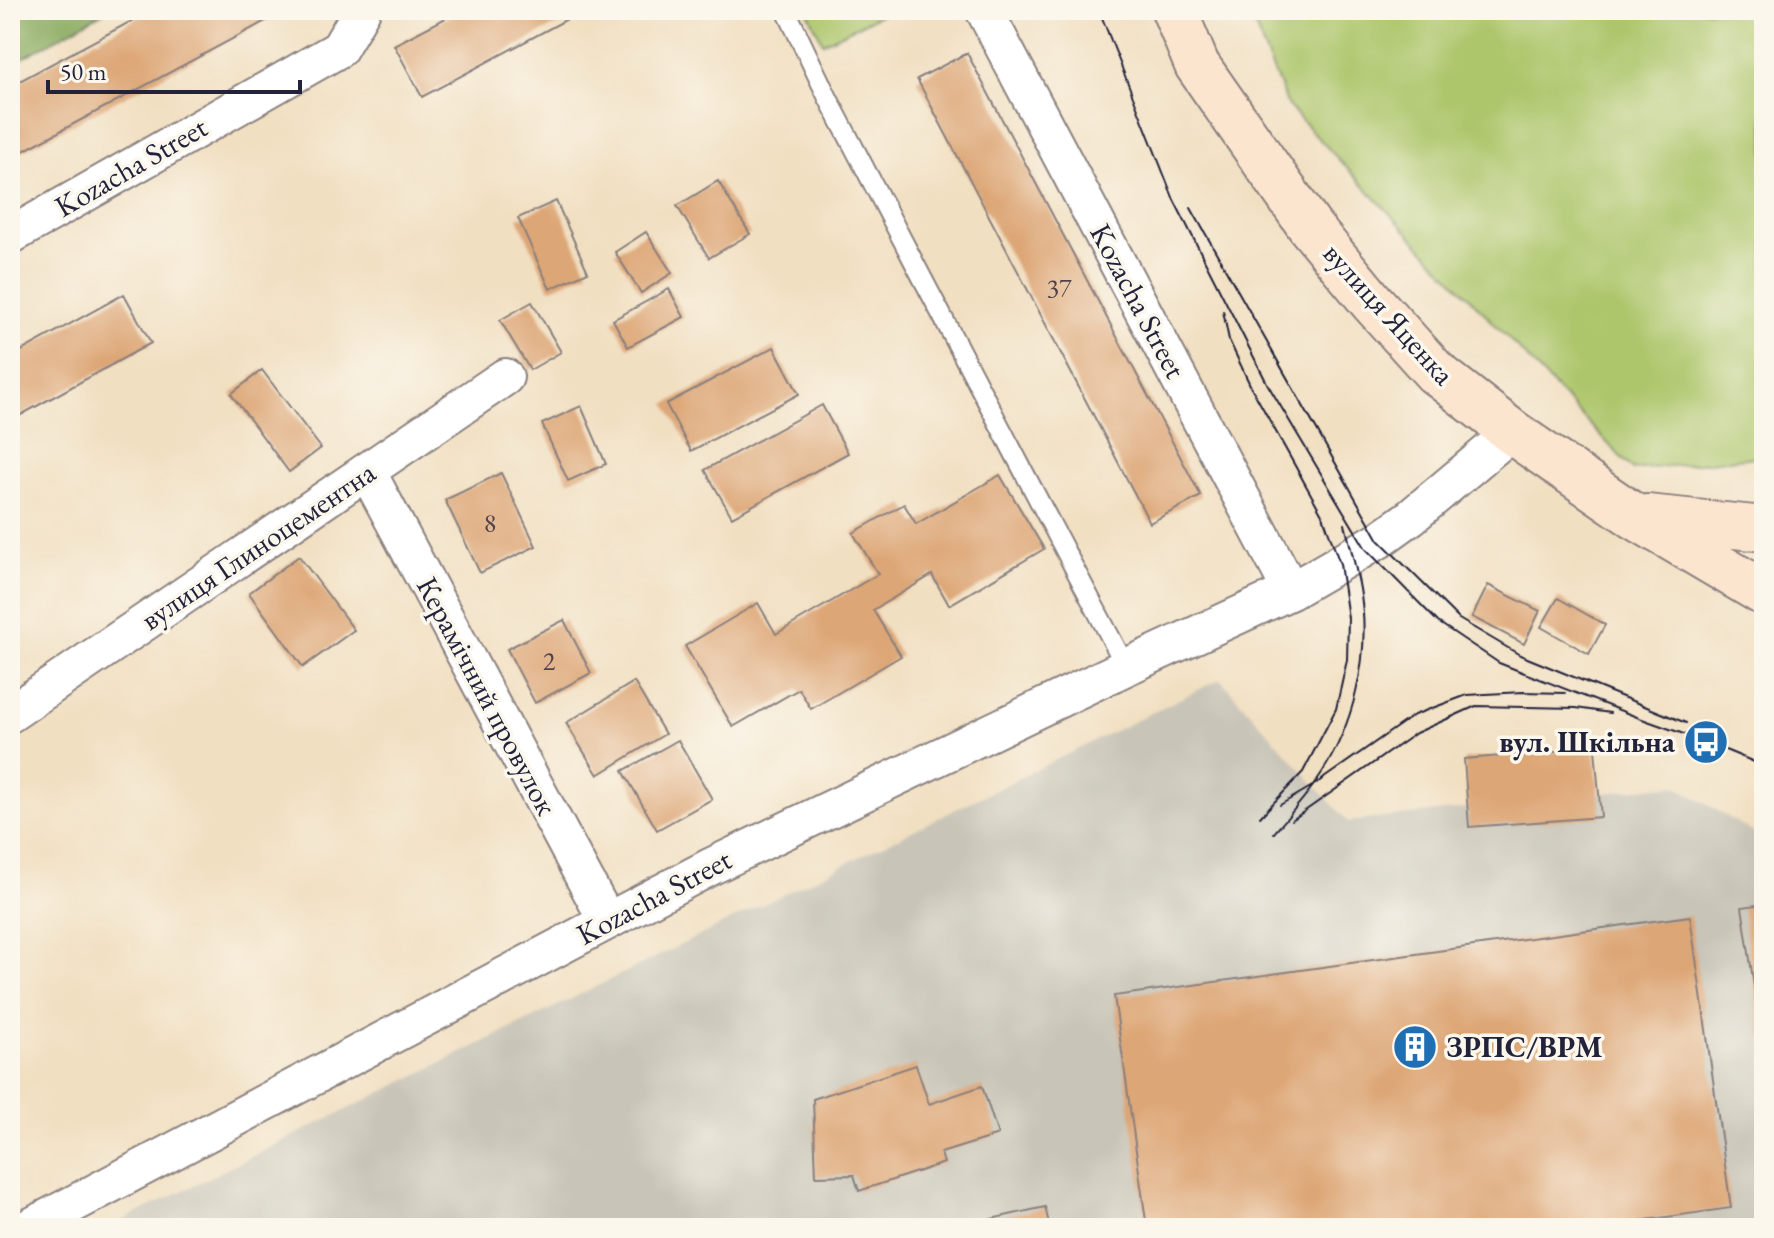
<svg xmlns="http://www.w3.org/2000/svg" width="1774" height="1238" font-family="'EB Garamond',serif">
<rect width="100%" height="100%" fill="#fbf7ec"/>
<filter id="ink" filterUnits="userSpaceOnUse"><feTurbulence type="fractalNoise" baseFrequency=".0125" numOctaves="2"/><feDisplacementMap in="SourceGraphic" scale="16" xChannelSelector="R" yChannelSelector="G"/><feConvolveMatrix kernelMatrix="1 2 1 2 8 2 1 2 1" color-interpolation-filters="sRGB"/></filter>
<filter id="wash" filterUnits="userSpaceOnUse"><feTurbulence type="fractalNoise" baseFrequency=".006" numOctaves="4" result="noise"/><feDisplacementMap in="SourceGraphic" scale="32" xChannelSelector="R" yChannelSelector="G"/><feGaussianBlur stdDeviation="1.8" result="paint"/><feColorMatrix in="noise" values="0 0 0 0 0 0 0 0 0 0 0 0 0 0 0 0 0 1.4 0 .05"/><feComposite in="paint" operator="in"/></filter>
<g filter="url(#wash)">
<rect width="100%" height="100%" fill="#f1dfc1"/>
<!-- industrial -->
<path fill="#c8c4b8" d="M 1220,679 L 1348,822 L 1675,785 L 1764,839 L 1764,1228 L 107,1228 Z"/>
<!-- green -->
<path fill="#adc66c" stroke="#687454" stroke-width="2" d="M 807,10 L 890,10 L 823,43 Z
M 1248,10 L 1764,10 L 1764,456 L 1633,470 L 1288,106 Z"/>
<!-- forest -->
<path fill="#8aab60" stroke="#56664e" stroke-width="2" d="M 10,10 L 107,10 L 10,65 Z"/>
<g id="blocks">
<!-- building -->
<path fill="#dda676" d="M 152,10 L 286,10 L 10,158 L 10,86 Z
M 461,10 L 584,10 L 422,97 L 394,45 Z
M 967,53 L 1201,496 L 1150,523 L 917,79 Z
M 718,181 L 750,234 L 709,258 L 677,206 Z
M 556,201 L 588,272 L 550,289 L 518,218 Z
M 646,232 L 672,273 L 641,293 L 615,252 Z
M 669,289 L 684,317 L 628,347 L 613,320 Z
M 124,294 L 151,343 L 10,421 L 10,357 Z
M 532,302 L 561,352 L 530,370 L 500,320 Z
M 774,347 L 799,394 L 691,451 L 666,404 Z
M 262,370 L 321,448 L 289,472 L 231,394 Z
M 822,405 L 848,453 L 732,517 L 705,470 Z
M 581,406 L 606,464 L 568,481 L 542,424 Z
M 501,473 L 536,546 L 480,573 L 445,500 Z
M 1000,475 L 1044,549 L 949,605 L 932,575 L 873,610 L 901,656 L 811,709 L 799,689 L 733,727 L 685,646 L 758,603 L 776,634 L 878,574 L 853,533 L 904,504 L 916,524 Z
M 299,556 L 354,630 L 303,667 L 249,593 Z
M 1488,585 L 1540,611 L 1524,644 L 1472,617 Z
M 1558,598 L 1605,625 L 1589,654 L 1541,627 Z
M 564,620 L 591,673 L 535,703 L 507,649 Z
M 634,682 L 665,734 L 598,775 L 566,723 Z
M 678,740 L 712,799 L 657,830 L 623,771 Z
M 1595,749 L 1601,817 L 1469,827 L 1464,759 Z
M 1764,904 L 1764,1039 L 1762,1039 L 1742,907 Z
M 1690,916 L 1731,1208 L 1589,1228 L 1147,1228 L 1114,996 Z
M 916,1065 L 929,1104 L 982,1086 L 998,1135 L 941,1153 L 944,1163 L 859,1191 L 854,1175 L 816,1176 L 813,1099 Z
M 1045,1207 L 1050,1228 L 965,1228 L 964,1225 Z"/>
</g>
</g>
<g filter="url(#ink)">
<use href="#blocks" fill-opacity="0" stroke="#8a807e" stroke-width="2"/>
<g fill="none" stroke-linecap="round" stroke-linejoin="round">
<!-- lane casing -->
<g stroke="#8a807e" stroke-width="22">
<path id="lane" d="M 786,10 L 828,98 L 1126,667"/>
</g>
<!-- street casing -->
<g stroke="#8a807e" stroke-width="40">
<path id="street" d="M 984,10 L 1291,591
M 10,236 L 339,49 L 362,10
M 367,471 L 607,921
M 10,714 L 505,377
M 28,1228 L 712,866 L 1126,667 L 1291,591 L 1379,540 L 1411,517 L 1512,432"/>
</g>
<!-- secondary casing -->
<g stroke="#8a807e" stroke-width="48">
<path id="secondary" d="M 1174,10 L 1197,65 L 1310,227 L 1372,302 L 1435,372 L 1512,432 L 1634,516 L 1764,593
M 1647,517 L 1764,529"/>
</g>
<!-- lane -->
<use href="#lane" stroke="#fff" stroke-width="18"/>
<!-- street -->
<use href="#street" stroke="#fff" stroke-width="36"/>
<!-- secondary -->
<use href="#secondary" stroke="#fce5cf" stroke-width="44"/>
<!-- tram -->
<path stroke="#22223b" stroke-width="2" d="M 1099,10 L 1174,200 L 1268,385 L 1366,549 L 1438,622 L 1499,663 L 1642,719 L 1706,742 L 1764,766
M 1191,208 L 1379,540 L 1459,619 L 1520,655 L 1686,723
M 1223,311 L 1229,340 L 1251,387 L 1323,516 L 1340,564 L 1348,618 L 1347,660 L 1336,709 L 1303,772 L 1260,817
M 1280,805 L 1314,785 L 1414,715 L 1467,695 L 1523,692 L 1565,693
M 1292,820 L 1416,733 L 1476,706 L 1576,708 L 1610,713
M 1274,833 C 1287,818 1301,802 1313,786 C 1353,731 1372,657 1360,589 C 1356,567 1350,545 1345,524"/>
</g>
</g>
<!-- icons -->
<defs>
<g id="bus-disc" transform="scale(2.3)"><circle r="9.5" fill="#1f6fb2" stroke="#fbf7ec"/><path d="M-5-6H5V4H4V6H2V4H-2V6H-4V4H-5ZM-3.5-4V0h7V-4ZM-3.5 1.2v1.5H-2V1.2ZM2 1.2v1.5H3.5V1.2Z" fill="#fff"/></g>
<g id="building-disc" transform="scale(2.3)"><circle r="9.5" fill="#1f6fb2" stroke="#fbf7ec"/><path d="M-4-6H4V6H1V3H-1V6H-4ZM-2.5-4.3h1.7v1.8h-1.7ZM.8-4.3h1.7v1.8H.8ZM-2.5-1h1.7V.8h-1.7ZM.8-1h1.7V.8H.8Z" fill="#fff"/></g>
</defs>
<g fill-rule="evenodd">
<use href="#bus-disc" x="1706" y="742"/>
<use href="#building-disc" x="1415" y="1047"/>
</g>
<g text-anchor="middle" stroke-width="7" stroke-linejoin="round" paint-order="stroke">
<!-- number labels -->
<g font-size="26" fill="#51434a">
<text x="1059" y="297">37</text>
<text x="490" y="532">8</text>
<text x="549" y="670">2</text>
</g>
<!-- street labels -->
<g font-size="30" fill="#22223b" stroke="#fbf7ec">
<text transform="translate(131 167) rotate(-30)" y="10">Kozacha Street</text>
<text transform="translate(1138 301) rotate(62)" y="10">Kozacha Street</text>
<text transform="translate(1389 314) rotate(48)" y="10">вулиця Яценка</text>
<text transform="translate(258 546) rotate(-34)" y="10">вулиця Глиноцементна</text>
<text transform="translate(487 696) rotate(62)" y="10">Керамічний провулок</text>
<text transform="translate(654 897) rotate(-28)" y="10">Kozacha Street</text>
</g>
<!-- poi labels -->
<g font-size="30" font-weight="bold" fill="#22223b" stroke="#fbf7ec" text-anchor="end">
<text x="1675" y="752">вул. Шкільна</text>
<text x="1446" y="1057" text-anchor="start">ЗРПС/ВРМ</text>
</g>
</g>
<!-- margin -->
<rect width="1774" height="1238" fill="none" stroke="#fbf7ec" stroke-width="40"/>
<!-- scale -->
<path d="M48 80v12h252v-12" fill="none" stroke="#22223b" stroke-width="4"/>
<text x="60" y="80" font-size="24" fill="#22223b" stroke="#fbf7ec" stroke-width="6" paint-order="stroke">50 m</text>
</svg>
